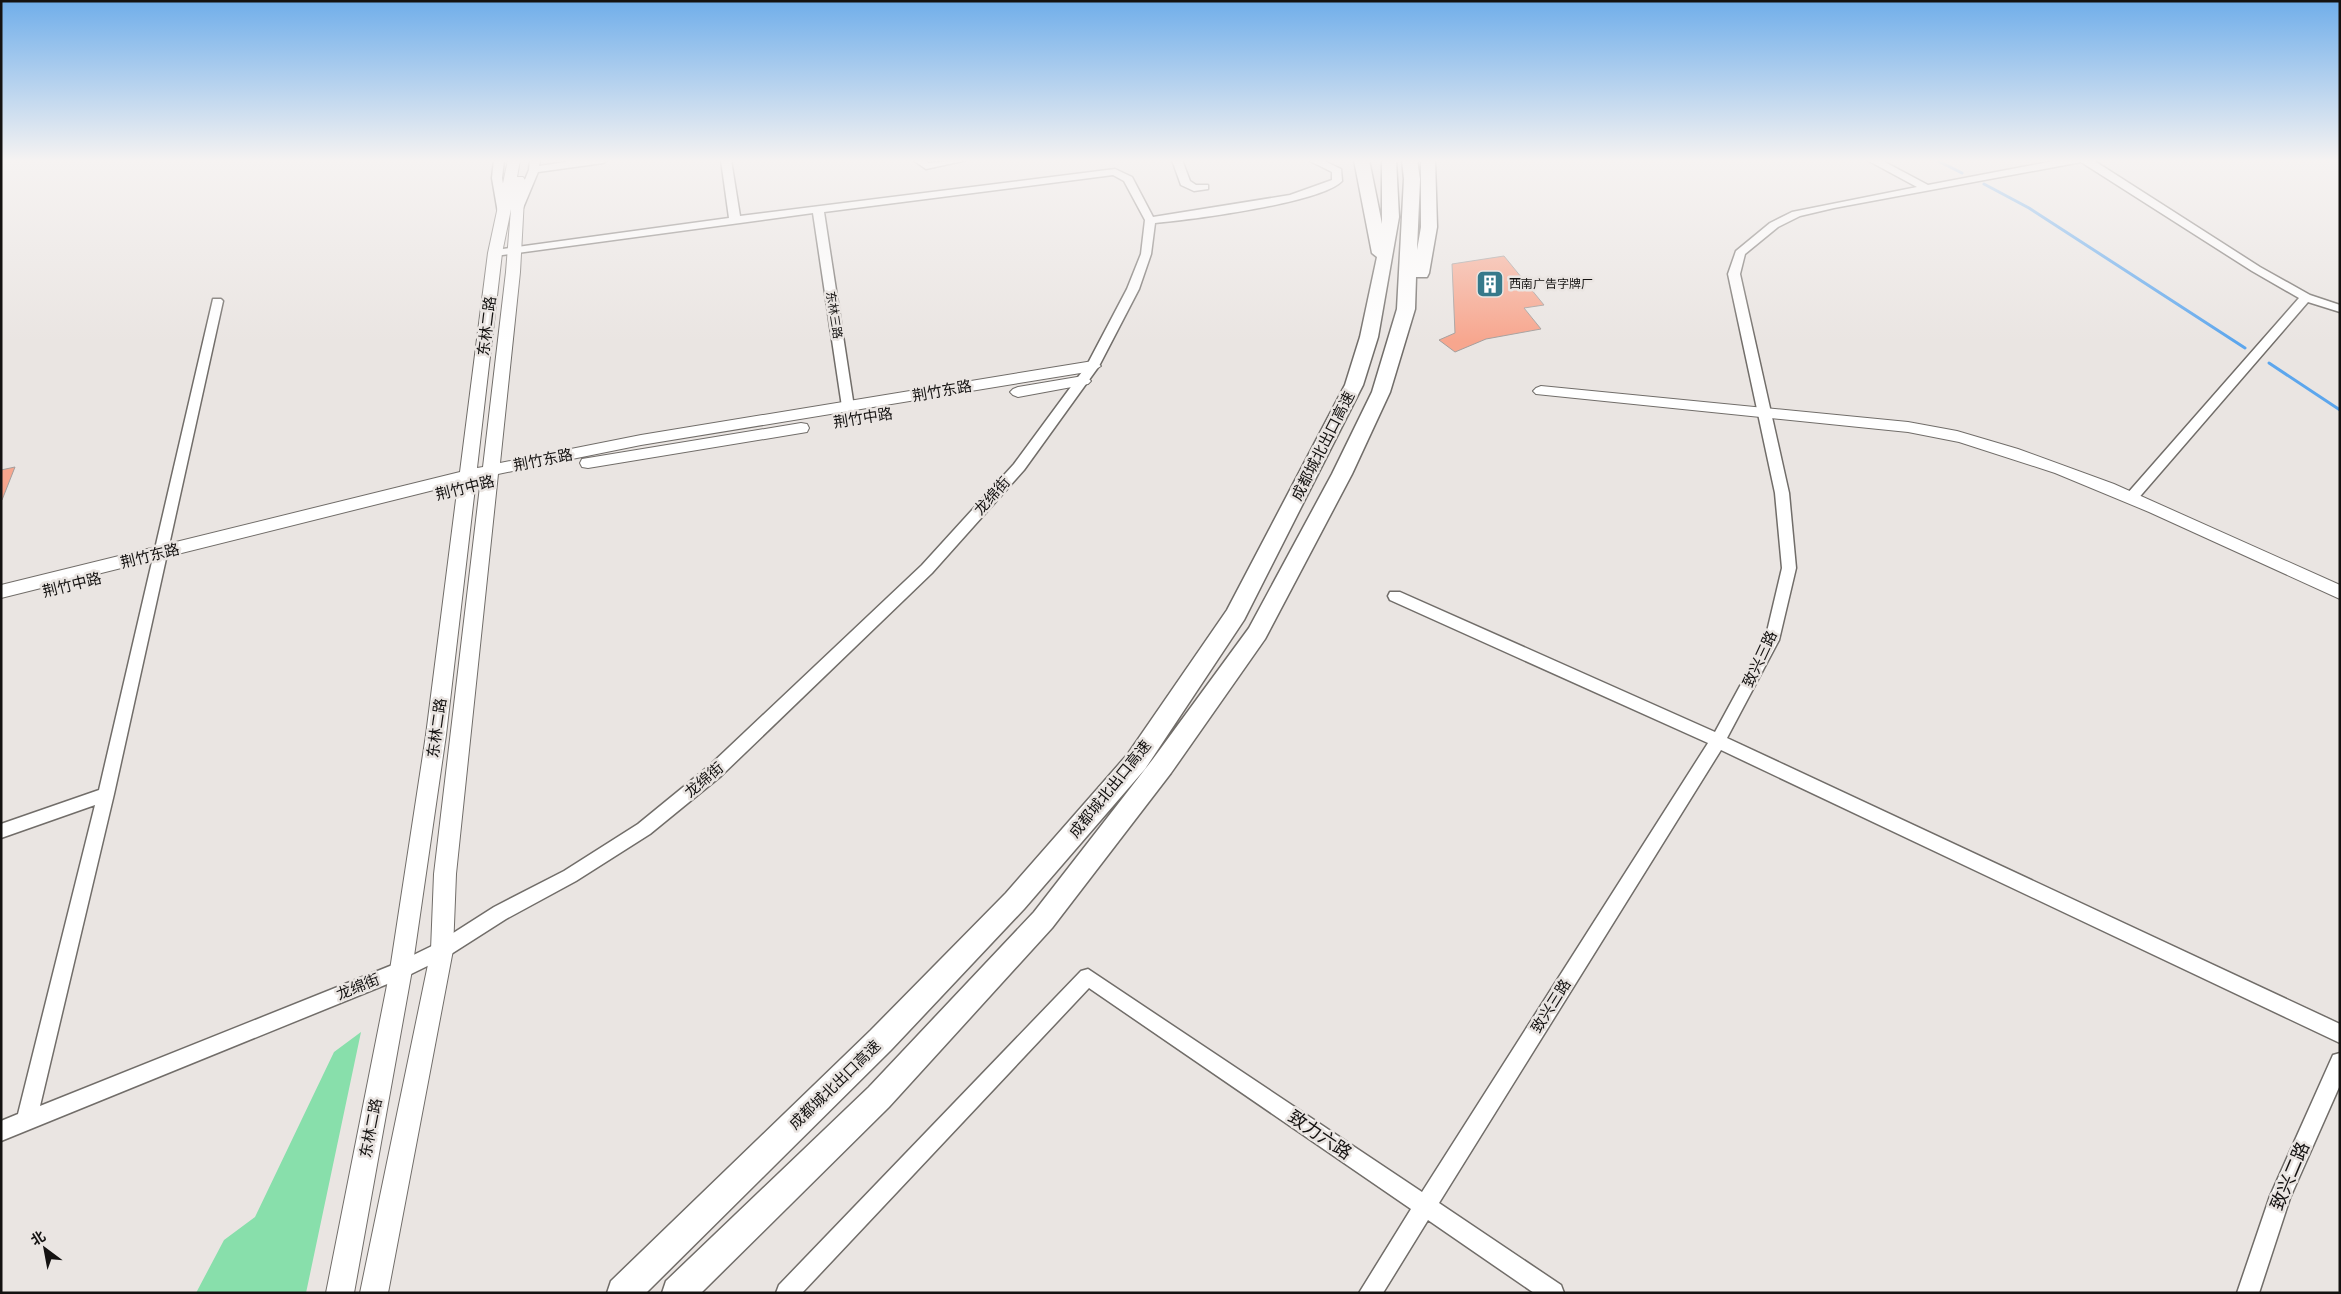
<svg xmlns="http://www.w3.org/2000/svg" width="2341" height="1294" font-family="'Noto Sans','Noto Sans SC',sans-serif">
<rect width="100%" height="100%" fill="#eae5e2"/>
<!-- green -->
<path fill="#88dfab" d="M 361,1032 L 306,1293 L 196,1293 L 224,1240 L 255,1217 L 334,1052 Z"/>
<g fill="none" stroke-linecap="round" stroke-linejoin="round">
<!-- stream -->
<path stroke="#5ca6ed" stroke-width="3" d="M 1936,160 L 1962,173
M 1984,184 L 2029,208 L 2245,348
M 2269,363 L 2340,410"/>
</g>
<!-- building -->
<path fill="#f7a68e" stroke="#a59f9d" d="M 1504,256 L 1544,305 L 1524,308 L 1541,329 L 1486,339 L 1455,352 L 1439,340 L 1455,333 L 1452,264 Z
M 15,467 L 2,500 L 1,500 L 1,470 Z"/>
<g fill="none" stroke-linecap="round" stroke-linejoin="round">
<!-- minor casing -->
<g stroke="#716d69" stroke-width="3">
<path id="minor" d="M 494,160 L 504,160 L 502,178 L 508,213 L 503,216 L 498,213 L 492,178 Z
M 530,160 L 540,160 L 539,166 L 579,160 L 608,160 L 603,163 L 538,172 L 523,208 L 518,211 L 514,210 L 513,208 L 529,170 Z
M 721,160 L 731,160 L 740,216 L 1115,169 L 1132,177 L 1153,217 L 1290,195 L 1332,180 L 1332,172 L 1308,160 L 1322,160 L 1341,169 L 1342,181 C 1322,203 1189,220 1155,223 L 1151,254 L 1139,289 L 1099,366 L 1024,470 L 932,573 L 721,776 L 650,834 L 576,881 L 506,919 L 448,956 L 407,976 L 1,1141 L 1,1121 L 18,1114 L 95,805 L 1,838 L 1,824 L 99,790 L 213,299 L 221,299 L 223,301 L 114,794 L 40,1106 L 395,964 L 436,944 L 494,907 L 564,871 L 638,824 L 709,766 L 922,565 L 1014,464 L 1087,365 L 1127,289 L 1141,254 L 1145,220 L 1124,181 L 1113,175 L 824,212 L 856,420 L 850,424 L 844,420 L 813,213 L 495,256 L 490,253 L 495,250 L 729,218 Z
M 913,160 L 925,160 L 928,163 L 967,160 L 926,169 Z
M 1172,160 L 1182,160 L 1190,181 L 1196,185 L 1208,185 L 1208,189 L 1194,191 L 1181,185 Z
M 1867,160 L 1881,160 L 1928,185 L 2059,160 L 2093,160 L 2260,267 L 2310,295 L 2340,305 L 2340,312 L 2308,302 L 2136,501 L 2126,501 L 2124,498 L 2126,495 L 2299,298 L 2252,271 L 2081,162 L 1834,208 L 1800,216 L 1778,227 L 1745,254 L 1740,274 L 1789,493 L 1796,568 L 1779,640 L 1727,738 L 2340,1024 L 2340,1043 L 1721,750 L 1439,1203 L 1561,1285 L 1564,1293 L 1534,1293 L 1428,1220 L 1383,1293 L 1359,1293 L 1411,1209 L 1089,988 L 802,1293 L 776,1293 L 779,1285 L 1081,971 L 1088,969 L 1422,1192 L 1708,743 L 1390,600 L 1388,596 L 1390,592 L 1400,592 L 1715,732 L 1765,640 L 1782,568 L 1775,493 L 1728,274 L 1736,251 L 1770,223 L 1792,212 L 1917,187 Z
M 2340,1053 L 2340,1085 L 2290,1198 L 2259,1293 L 2237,1293 L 2270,1196 L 2333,1055 Z"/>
</g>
<!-- major casing -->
<g stroke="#716d69" stroke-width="2">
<path id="major" d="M 508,160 L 520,160 L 517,177 L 523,177 L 525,180 L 520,272 L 500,463 L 641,435 L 1093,361 L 1101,366 L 1093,371 L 641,445 L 498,474 L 456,874 L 453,950 L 388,1293 L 360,1293 L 431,950 L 434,874 L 481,478 L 476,479 L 446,735 L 412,970 L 354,1293 L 326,1293 L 390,970 L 426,735 L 458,484 L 1,598 L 1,585 L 460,472 L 488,253 ZM 511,209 L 506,272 L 483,467 L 477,468 L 502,253 Z
M 1083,376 L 1088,378 L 1091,381 L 1088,384 L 1018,397 L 1013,395 L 1010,392 L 1013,389 L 1018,387 Z
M 1541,386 L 1908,422 L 1957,431 L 2018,449 L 2114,484 L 2340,585 L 2340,599 L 2149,512 L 2055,473 L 1959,442 L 1908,432 L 1536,394 L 1533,391 L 1536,388 Z
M 801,423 L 807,424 L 809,428 L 807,432 L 588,468 L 582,467 L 580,463 L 582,459 L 588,458 Z"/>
</g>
<!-- highway casing -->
<g stroke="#716d69" stroke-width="3">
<path id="highway" d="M 1354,160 L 1369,160 L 1382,224 L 1382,160 L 1396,160 L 1399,217 L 1378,337 L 1363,385 L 1244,620 L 1145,769 L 1024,909 L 891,1050 L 646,1293 L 607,1293 L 611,1281 L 871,1030 L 1006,893 L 1127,755 L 1227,610 L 1345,385 L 1360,337 L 1377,257 L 1372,253 Z
M 1402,160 L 1417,160 L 1420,179 L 1417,250 L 1421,227 L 1421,160 L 1435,160 L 1437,227 L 1429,273 L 1427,277 L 1416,277 L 1415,309 L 1390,392 L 1352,474 L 1265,639 L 1171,773 L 1052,928 L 889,1107 L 701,1293 L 662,1293 L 666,1281 L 869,1087 L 1034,912 L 1153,759 L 1249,628 L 1332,474 L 1372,392 L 1397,309 L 1404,179 Z"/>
</g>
<!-- minor -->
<use href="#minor" fill="#fff" fill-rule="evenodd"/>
<!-- major -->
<use href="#major" fill="#fff" fill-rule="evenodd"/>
<!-- highway -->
<use href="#highway" fill="#fff" fill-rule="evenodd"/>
</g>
<!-- sky -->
<linearGradient id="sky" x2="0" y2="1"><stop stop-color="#70aeea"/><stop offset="0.47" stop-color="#f6f3f2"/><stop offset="1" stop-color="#f6f3f2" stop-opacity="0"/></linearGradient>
<rect width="2341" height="342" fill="url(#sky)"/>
<!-- icons -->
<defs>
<g id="building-square" transform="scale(1.4375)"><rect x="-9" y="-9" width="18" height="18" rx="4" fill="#36798a" stroke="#eae5e2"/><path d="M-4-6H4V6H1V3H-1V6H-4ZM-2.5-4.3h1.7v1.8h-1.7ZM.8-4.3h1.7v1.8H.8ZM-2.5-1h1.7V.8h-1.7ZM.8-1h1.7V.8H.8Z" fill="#fff"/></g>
</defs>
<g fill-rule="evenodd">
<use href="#building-square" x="1490" y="284"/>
</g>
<g text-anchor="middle" stroke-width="5" stroke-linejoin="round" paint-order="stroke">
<!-- far-poi labels -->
<g font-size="12" fill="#141211" stroke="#eae5e2" text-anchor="start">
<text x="1509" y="288">西南广告字牌厂</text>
</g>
<!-- far-street labels -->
<g font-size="12" fill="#141211" stroke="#eae5e2">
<text transform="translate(834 315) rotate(81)" y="4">东林三路</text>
</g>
<!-- street labels -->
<g font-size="15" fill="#141211" stroke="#eae5e2">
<text transform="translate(487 326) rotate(-83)" y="5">东林二路</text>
<text transform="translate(942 391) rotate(-10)" y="5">荆竹东路</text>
<text transform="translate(863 418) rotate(-9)" y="5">荆竹中路</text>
<text transform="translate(1323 446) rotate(-63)" y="5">成都城北出口高速</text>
<text transform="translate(543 460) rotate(-11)" y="5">荆竹东路</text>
<text transform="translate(465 488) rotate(-14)" y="5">荆竹中路</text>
<text transform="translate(992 496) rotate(-48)" y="5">龙绵街</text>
<text transform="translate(150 556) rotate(-14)" y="5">荆竹东路</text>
<text transform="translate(72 585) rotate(-14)" y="5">荆竹中路</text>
<text transform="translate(1760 659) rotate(-65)" y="5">致兴三路</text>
<text transform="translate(437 728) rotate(-82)" y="5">东林二路</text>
<text transform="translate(704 780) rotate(-40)" y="5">龙绵街</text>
<text transform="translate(1110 789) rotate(-51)" y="5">成都城北出口高速</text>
<text transform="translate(358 987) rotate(-22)" y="5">龙绵街</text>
<text transform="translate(1551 1006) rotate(-58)" y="5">致兴三路</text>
<text transform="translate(835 1085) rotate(-44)" y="5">成都城北出口高速</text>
<text transform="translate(371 1128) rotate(-79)" y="5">东林二路</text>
</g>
<!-- near-street labels -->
<g font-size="18" fill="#141211" stroke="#eae5e2">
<text transform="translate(1320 1135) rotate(34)" y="6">致力六路</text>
<text transform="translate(2290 1176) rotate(-67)" y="6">致兴二路</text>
</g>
</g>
<!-- border -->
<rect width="2341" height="1294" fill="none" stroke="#141211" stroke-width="5"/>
<!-- north arrow -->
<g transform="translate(45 1249) rotate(328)" stroke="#eae5e2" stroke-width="4" paint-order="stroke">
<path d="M0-4L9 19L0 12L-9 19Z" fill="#141211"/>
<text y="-8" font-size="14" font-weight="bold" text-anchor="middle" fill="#141211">北</text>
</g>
</svg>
